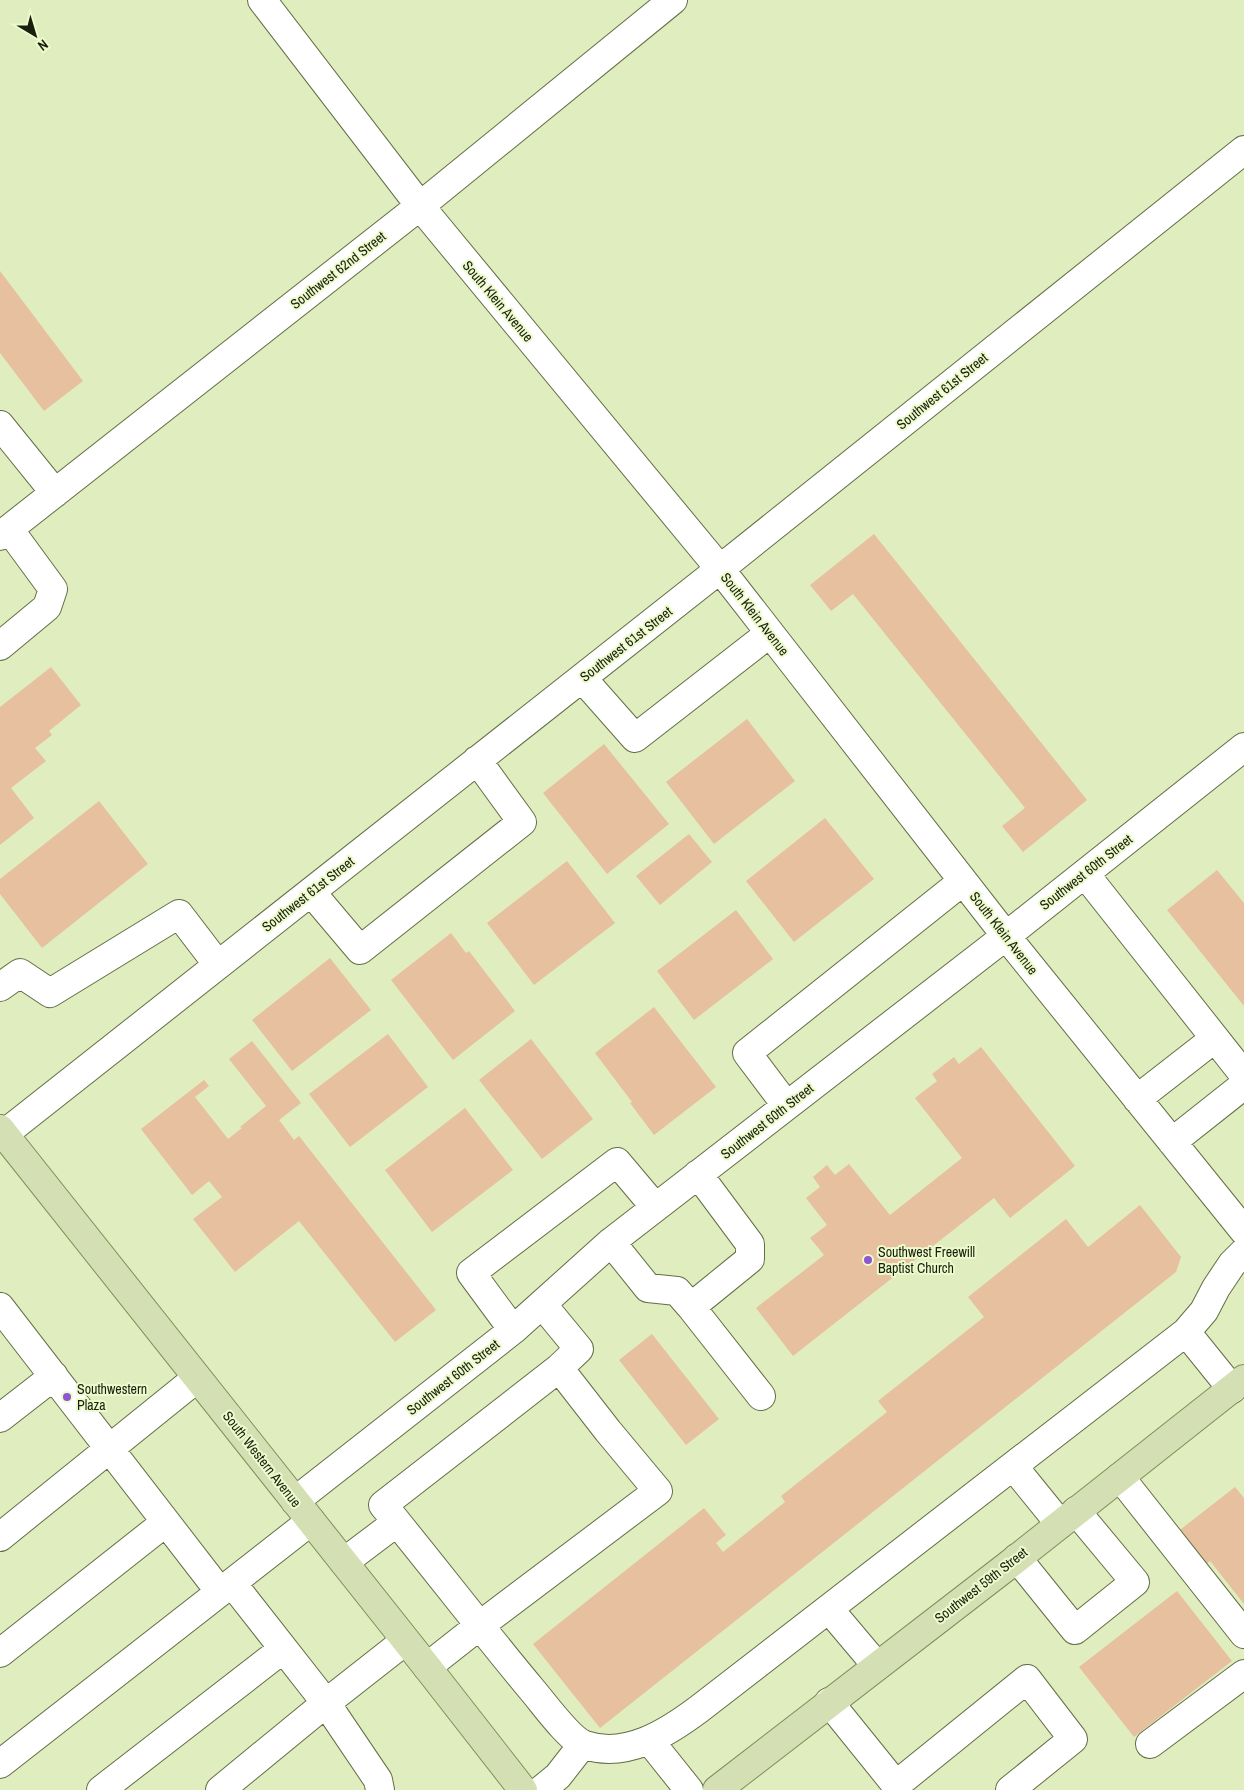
<svg xmlns="http://www.w3.org/2000/svg" width="1244" height="1790" font-family="'Archivo Narrow',sans-serif">
<rect width="100%" height="100%" fill="#dfedbf"/>
<!-- building -->
<path fill="#e7c0a0" d="M 0,271 L 83,381 L 44,411 L 0,353 Z
M 874,534 L 1087,800 L 1023,852 L 1002,826 L 1025,808 L 853,594 L 831,611 L 810,585 Z
M 51,667 L 81,705 L 49,731 L 52,735 L 35,748 L 46,761 L 11,788 L 34,818 L 0,845 L 0,707 Z
M 747,719 L 795,781 L 714,844 L 666,782 Z
M 604,744 L 669,824 L 607,874 L 543,793 Z
M 99,801 L 148,864 L 42,948 L 0,894 L 0,879 Z
M 825,818 L 874,879 L 794,942 L 746,881 Z
M 689,834 L 712,862 L 660,905 L 636,876 Z
M 567,861 L 615,923 L 534,985 L 487,923 Z
M 1217,870 L 1244,903 L 1244,1006 L 1167,910 Z
M 736,910 L 773,959 L 694,1020 L 657,971 Z
M 451,933 L 466,953 L 469,951 L 515,1011 L 453,1060 L 391,980 Z
M 330,958 L 371,1010 L 292,1071 L 252,1020 Z
M 654,1007 L 716,1087 L 654,1135 L 630,1103 L 632,1102 L 595,1053 Z
M 388,1034 L 428,1087 L 350,1147 L 309,1094 Z
M 531,1039 L 593,1119 L 542,1159 L 479,1080 Z
M 252,1041 L 301,1103 L 279,1120 L 294,1140 L 299,1136 L 436,1310 L 395,1342 L 299,1221 L 235,1272 L 193,1219 L 222,1197 L 209,1181 L 192,1195 L 141,1129 L 204,1080 L 209,1086 L 195,1097 L 228,1139 L 242,1128 L 240,1127 L 266,1106 L 229,1059 Z
M 981,1047 L 1075,1166 L 1010,1218 L 994,1198 L 793,1356 L 756,1308 L 824,1255 L 810,1238 L 827,1225 L 806,1198 L 820,1187 L 813,1177 L 827,1165 L 835,1175 L 849,1164 L 890,1215 L 962,1158 L 915,1098 L 937,1081 L 932,1074 L 954,1057 L 959,1064 Z
M 465,1108 L 513,1170 L 432,1232 L 385,1170 Z
M 1140,1205 L 1181,1257 L 1176,1272 L 600,1728 L 533,1644 L 704,1508 L 726,1535 L 716,1543 L 723,1552 L 785,1502 L 781,1496 L 887,1412 L 878,1401 L 984,1317 L 968,1297 L 1066,1219 L 1088,1247 Z
M 652,1334 L 719,1419 L 686,1445 L 619,1360 Z
M 1235,1487 L 1244,1498 L 1244,1604 L 1210,1561 L 1203,1567 L 1176,1533 Z
M 1177,1591 L 1232,1661 L 1134,1737 L 1079,1667 Z"/>
<g fill="none" stroke-linecap="round" stroke-linejoin="round">
<!-- minor casing -->
<g stroke="#636e45" stroke-width="30">
<path id="minor" d="M 262,0 L 420,206 L 720,569 L 1006,936 L 1244,1231
M 0,425 L 55,493
M 0,536 L 420,206 L 673,0
M 0,646 L 47,607 L 53,589 L 9,529
M 582,678 L 635,738 L 770,633
M 1085,874 L 1244,1075
M 311,892 L 360,950 L 522,822 L 477,760
M 0,987 L 20,973 L 50,993 L 179,914 L 218,965
M 1137,1099 L 1214,1039
M 786,1105 L 747,1053 L 963,881
M 4,1134 L 720,569 L 1244,150
M 1172,1142 L 1244,1085
M 698,1174 L 750,1244 L 750,1259 L 691,1307 L 761,1396
M 611,1242 L 648,1288 L 677,1291 L 691,1307
M 542,1304 L 579,1349 L 559,1368 L 383,1505 C 434,1567 482,1630 533,1691 C 544,1704 570,1740 585,1745 C 626,1759 667,1733 699,1709 L 1186,1332 L 1204,1311 L 1216,1288 L 1232,1264 L 1244,1252
M 0,1307 L 220,1592
M 513,1330 L 471,1273 L 617,1162 L 655,1207
M 1186,1332 L 1232,1389
M 0,1418 L 54,1376
M 1013,1466 L 1060,1524
M 1120,1477 L 1244,1634
M 295,1501 L 513,1330 L 611,1242 L 1006,936 L 1244,747
M 0,1537 L 197,1378
M 1017,1558 L 1075,1630 L 1135,1582 L 1076,1511
M 344,1562 L 397,1522
M 232,1583 L 326,1703 L 378,1780 L 380,1790
M 829,1609 L 877,1666
M 0,1653 L 166,1522
M 427,1667 L 479,1626 L 658,1491 L 608,1431 L 559,1368
M 829,1702 L 896,1785 L 1027,1679 L 1073,1739 L 1010,1790
M 649,1740 L 689,1790
M 1150,1744 L 1244,1674
M 0,1764 L 311,1521
M 101,1790 L 283,1649
M 220,1790 L 326,1703 L 405,1641
M 541,1790 L 558,1776 L 583,1744"/>
</g>
<!-- major casing -->
<g stroke="#808f58" stroke-width="30">
<path id="major" d="M 0,1129 L 427,1667 L 523,1790
M 717,1790 L 1006,1567 L 1244,1379"/>
</g>
<!-- minor -->
<use href="#minor" stroke="#fff" stroke-width="28"/>
<!-- major -->
<use href="#major" stroke="#d4e0b3" stroke-width="28"/>
</g>
<!-- markers -->
<g fill="#8c57d0" stroke="#edfacc" stroke-width="2">
<circle cx="868" cy="1260" r="5"/>
<circle cx="67" cy="1397" r="5"/>
</g>
<g text-anchor="middle" stroke-width="4" stroke-linejoin="round" paint-order="stroke">
<!-- street labels -->
<g font-size="14" fill="#191e0d" stroke="#edfacc">
<text transform="translate(338 270) rotate(-38)" y="5">Southwest 62nd Street</text>
<text transform="translate(498 301) rotate(50)" y="5">South Klein Avenue</text>
<text transform="translate(942 391) rotate(-39)" y="5">Southwest 61st Street</text>
<text transform="translate(755 614) rotate(52)" y="5">South Klein Avenue</text>
<text transform="translate(626 644) rotate(-38)" y="5">Southwest 61st Street</text>
<text transform="translate(1086 872) rotate(-38)" y="5">Southwest 60th Street</text>
<text transform="translate(308 894) rotate(-38)" y="5">Southwest 61st Street</text>
<text transform="translate(1004 933) rotate(52)" y="5">South Klein Avenue</text>
<text transform="translate(767 1121) rotate(-38)" y="5">Southwest 60th Street</text>
<text transform="translate(453 1377) rotate(-38)" y="5">Southwest 60th Street</text>
<text transform="translate(262 1459) rotate(52)" y="5">South Western Avenue</text>
<text transform="translate(981 1585) rotate(-38)" y="5">Southwest 59th Street</text>
</g>
<!-- poi labels -->
<g font-size="14" fill="#191e0d" stroke="#edfacc" text-anchor="start">
<text x="878" y="1257">Southwest Freewill<tspan x="878" dy="16">Baptist Church</tspan></text>
<text x="77" y="1394">Southwestern<tspan x="77" dy="16">Plaza</tspan></text>
</g>
</g>
<!-- north arrow -->
<g transform="translate(35 35) rotate(142)" stroke="#edfacc" stroke-width="4" paint-order="stroke">
<path d="M0-4L9 19L0 12L-9 19Z" fill="#191e0d"/>
<text y="-8" font-size="14" font-weight="bold" text-anchor="middle" fill="#191e0d">N</text>
</g>
</svg>
